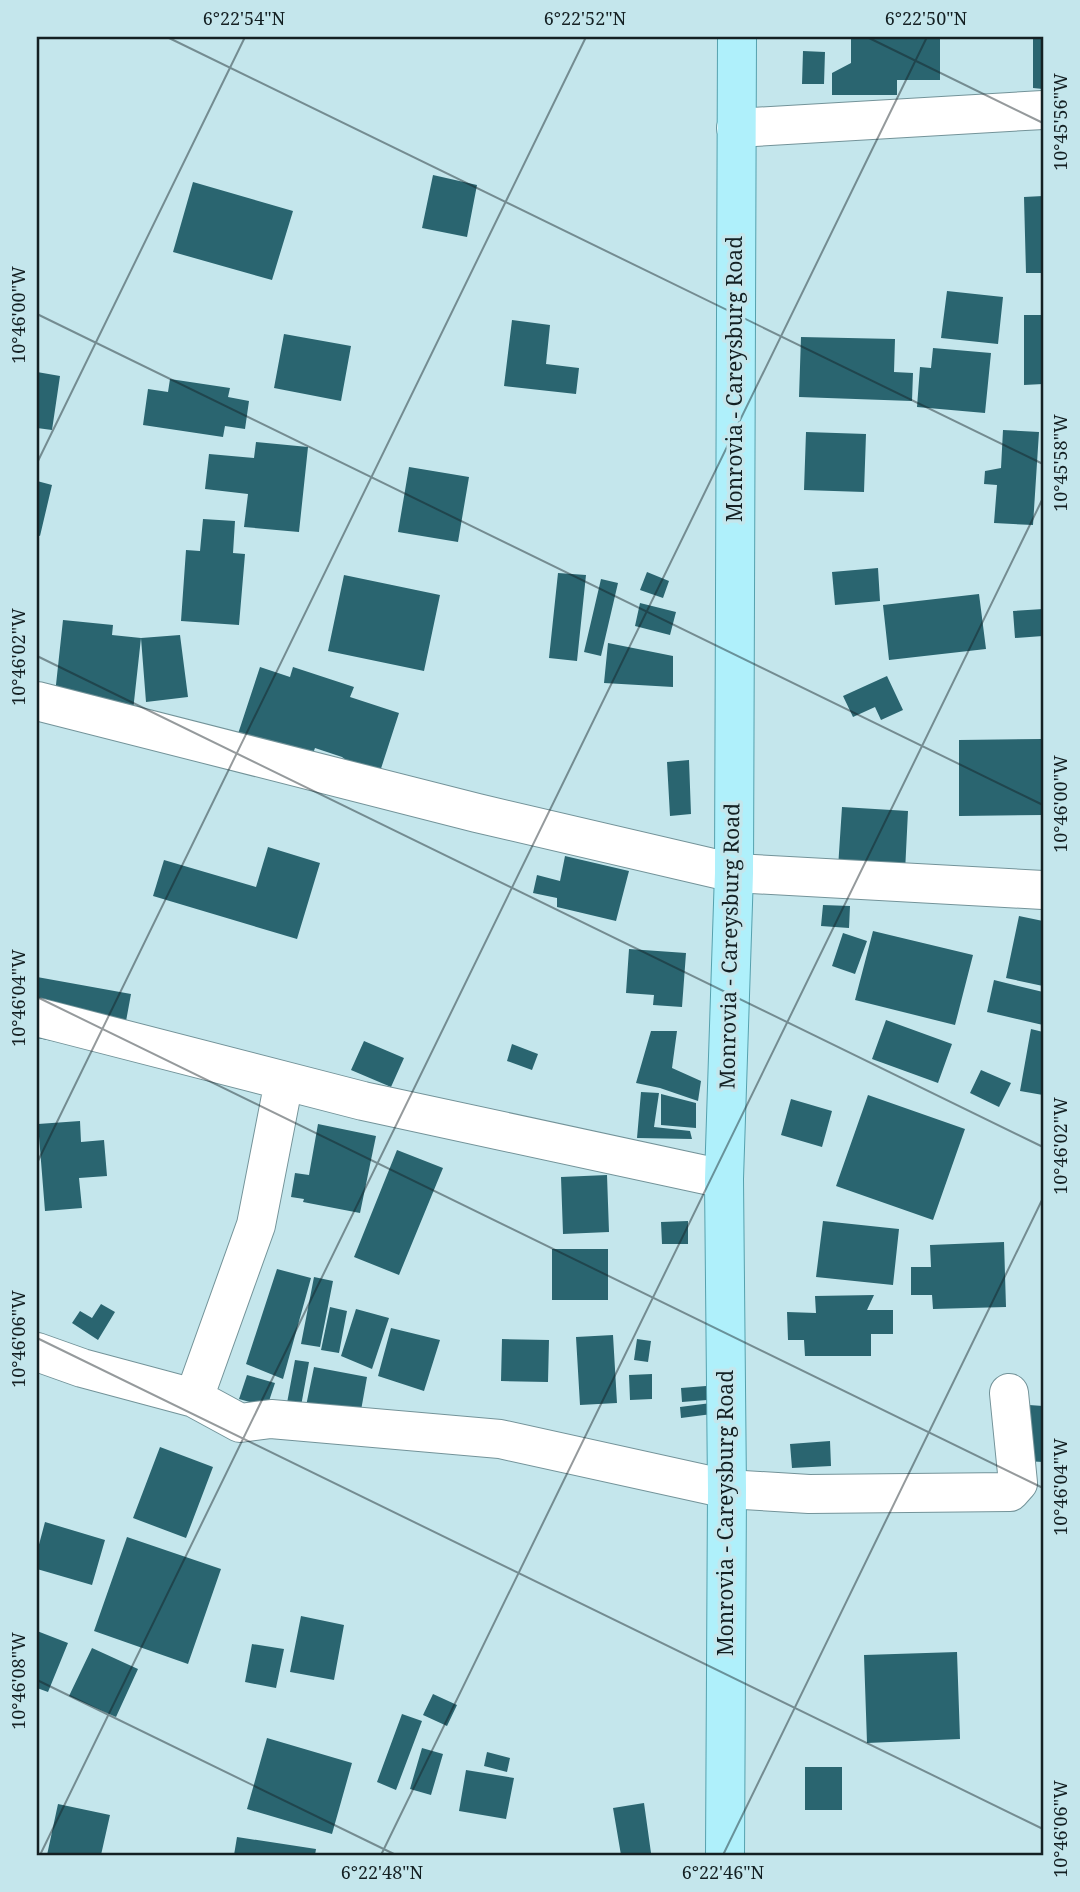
<svg xmlns="http://www.w3.org/2000/svg" width="1080" height="1892" font-family="'Noto Serif',serif">
<rect width="100%" height="100%" fill="#c4e6ec"/>
<!-- building -->
<path fill="#2a6570" d="M 851,37 L 940,37 L 940,80 L 897,80 L 897,95 L 832,95 L 832,73 L 851,63 Z
M 1033,37 L 1043,37 L 1043,89 L 1033,88 Z
M 803,51 L 825,52 L 824,84 L 802,84 Z
M 433,175 L 477,185 L 467,237 L 422,228 Z
M 193,182 L 293,211 L 272,280 L 173,252 Z
M 1043,196 L 1043,273 L 1026,273 L 1024,197 Z
M 947,291 L 1003,297 L 998,344 L 941,338 Z
M 1024,315 L 1043,315 L 1043,384 L 1024,385 Z
M 512,320 L 550,325 L 546,364 L 579,368 L 576,394 L 504,386 Z
M 284,334 L 351,346 L 341,401 L 274,388 Z
M 801,337 L 895,339 L 894,372 L 913,373 L 912,401 L 799,397 Z
M 933,348 L 991,353 L 985,413 L 917,407 L 920,367 L 931,368 Z
M 37,372 L 60,376 L 52,430 L 37,428 Z
M 170,379 L 230,388 L 228,397 L 249,401 L 245,429 L 225,426 L 223,437 L 143,425 L 148,389 L 168,392 Z
M 1003,430 L 1039,432 L 1033,525 L 994,523 L 997,485 L 984,484 L 985,471 L 1001,468 Z
M 806,432 L 866,434 L 864,492 L 804,490 Z
M 256,442 L 308,447 L 299,532 L 244,527 L 248,494 L 205,489 L 209,454 L 254,458 Z
M 409,467 L 469,477 L 458,542 L 398,532 Z
M 37,481 L 52,485 L 40,536 L 37,535 Z
M 203,519 L 235,521 L 233,553 L 245,554 L 239,625 L 181,621 L 186,550 L 200,551 Z
M 878,568 L 880,601 L 835,605 L 832,572 Z
M 647,572 L 669,581 L 663,598 L 640,590 Z
M 558,573 L 586,575 L 577,661 L 549,658 Z
M 344,575 L 440,595 L 424,671 L 328,651 Z
M 601,579 L 618,583 L 601,656 L 584,652 Z
M 979,594 L 986,649 L 889,660 L 883,605 Z
M 640,603 L 676,612 L 670,635 L 635,626 Z
M 1043,609 L 1043,636 L 1015,638 L 1013,611 Z
M 63,620 L 113,625 L 112,635 L 141,638 L 130,738 L 55,694 Z
M 180,635 L 188,697 L 146,702 L 141,638 Z
M 608,643 L 673,656 L 673,687 L 604,683 Z
M 260,667 L 290,677 L 293,667 L 354,687 L 350,697 L 399,713 L 376,784 L 342,757 L 315,748 L 310,762 L 234,746 Z
M 887,676 L 903,710 L 881,720 L 875,707 L 853,717 L 843,696 Z
M 1043,739 L 1043,815 L 959,816 L 959,740 Z
M 689,760 L 691,814 L 670,816 L 667,762 Z
M 842,807 L 908,811 L 905,872 L 838,868 Z
M 268,847 L 320,863 L 297,939 L 153,896 L 164,860 L 256,887 Z
M 565,856 L 629,871 L 616,921 L 557,907 L 557,898 L 533,893 L 537,875 L 560,881 Z
M 823,905 L 850,906 L 849,928 L 821,926 Z
M 1019,916 L 1043,921 L 1043,986 L 1006,978 Z
M 873,931 L 973,955 L 955,1025 L 855,1000 Z
M 843,933 L 867,941 L 855,974 L 832,966 Z
M 629,949 L 686,953 L 682,1007 L 653,1005 L 654,995 L 626,993 Z
M 37,977 L 131,994 L 120,1054 L 37,1038 Z
M 994,980 L 1043,992 L 1043,1025 L 987,1012 Z
M 886,1020 L 952,1044 L 938,1083 L 872,1059 Z
M 1031,1029 L 1043,1032 L 1043,1095 L 1020,1091 Z
M 651,1031 L 677,1031 L 672,1068 L 701,1081 L 698,1101 L 660,1088 L 636,1083 Z
M 364,1041 L 404,1058 L 391,1087 L 351,1070 Z
M 512,1044 L 538,1054 L 532,1070 L 507,1061 Z
M 981,1070 L 1011,1083 L 999,1107 L 970,1093 Z
M 641,1092 L 659,1093 L 654,1127 L 690,1131 L 692,1139 L 637,1138 Z
M 661,1094 L 696,1103 L 696,1128 L 661,1125 Z
M 868,1095 L 965,1129 L 933,1220 L 836,1186 Z
M 791,1099 L 832,1111 L 822,1147 L 781,1135 Z
M 80,1121 L 81,1142 L 104,1140 L 107,1176 L 79,1178 L 82,1208 L 45,1211 L 38,1124 Z
M 318,1124 L 376,1136 L 360,1213 L 303,1202 L 304,1199 L 291,1197 L 295,1173 L 309,1175 Z
M 397,1150 L 443,1168 L 399,1275 L 354,1257 Z
M 607,1175 L 609,1232 L 563,1234 L 561,1177 Z
M 688,1221 L 688,1244 L 662,1244 L 661,1222 Z
M 823,1221 L 899,1229 L 893,1285 L 816,1277 Z
M 1004,1242 L 1006,1307 L 933,1309 L 932,1295 L 911,1295 L 911,1267 L 931,1267 L 930,1245 Z
M 552,1249 L 608,1249 L 608,1300 L 552,1300 Z
M 277,1269 L 311,1278 L 283,1379 L 246,1364 Z
M 314,1277 L 333,1281 L 320,1347 L 301,1344 Z
M 874,1295 L 867,1310 L 893,1310 L 893,1334 L 871,1334 L 871,1356 L 805,1356 L 804,1340 L 788,1340 L 787,1312 L 816,1313 L 815,1296 Z
M 101,1304 L 115,1312 L 98,1340 L 72,1323 L 80,1311 L 92,1318 Z
M 330,1307 L 347,1311 L 339,1353 L 321,1350 Z
M 356,1309 L 389,1318 L 372,1369 L 341,1356 Z
M 391,1328 L 440,1340 L 424,1391 L 378,1376 Z
M 613,1335 L 617,1403 L 580,1405 L 576,1337 Z
M 502,1339 L 549,1340 L 548,1382 L 501,1381 Z
M 637,1339 L 651,1341 L 648,1362 L 634,1360 Z
M 295,1360 L 309,1362 L 301,1406 L 287,1403 Z
M 314,1367 L 367,1377 L 360,1416 L 305,1411 Z
M 652,1374 L 652,1399 L 630,1400 L 629,1375 Z
M 247,1375 L 275,1383 L 267,1407 L 239,1399 Z
M 706,1386 L 707,1400 L 682,1402 L 681,1388 Z
M 711,1403 L 712,1414 L 681,1418 L 680,1407 Z
M 1029,1405 L 1043,1406 L 1043,1462 L 1025,1461 Z
M 830,1441 L 831,1466 L 792,1468 L 790,1444 Z
M 160,1447 L 213,1467 L 186,1538 L 133,1518 Z
M 45,1522 L 105,1540 L 92,1585 L 37,1569 L 37,1552 Z
M 127,1537 L 221,1569 L 188,1664 L 94,1631 Z
M 301,1616 L 344,1625 L 334,1680 L 290,1672 Z
M 37,1631 L 68,1643 L 48,1692 L 37,1688 Z
M 252,1644 L 284,1649 L 276,1688 L 245,1682 Z
M 92,1648 L 138,1669 L 116,1717 L 69,1696 Z
M 957,1652 L 960,1739 L 867,1743 L 864,1655 Z
M 433,1694 L 457,1705 L 447,1726 L 423,1715 Z
M 402,1714 L 422,1721 L 396,1790 L 377,1782 Z
M 267,1738 L 352,1763 L 332,1834 L 247,1809 Z
M 422,1748 L 443,1754 L 431,1795 L 410,1789 Z
M 487,1752 L 510,1758 L 507,1772 L 484,1766 Z
M 805,1767 L 842,1767 L 842,1810 L 805,1810 Z
M 466,1770 L 514,1778 L 506,1819 L 459,1811 Z
M 644,1803 L 651,1853 L 621,1855 L 613,1808 Z
M 58,1804 L 110,1815 L 101,1855 L 47,1855 Z
M 237,1837 L 316,1849 L 315,1855 L 234,1855 Z"/>
<g fill="none" stroke-linecap="round" stroke-linejoin="round">
<!-- minor casing -->
<g stroke="#739399" stroke-width="40">
<path id="minor" d="M 736,128 L 1043,110
M 37,701 L 477,813 L 734,873 L 1043,890
M 37,1017 L 363,1101 L 724,1179
M 37,1352 L 82,1368 L 194,1398 L 240,1423 L 271,1419 L 500,1439 L 727,1489 L 809,1494 L 1010,1492 L 1018,1483 L 1009,1393
M 194,1398 L 256,1225 L 284,1081"/>
</g>
<!-- major casing -->
<g stroke="#56a1ae" stroke-width="40">
<path id="major" d="M 725,1855 L 727,1489 L 724,1179 L 734,873 L 737,37"/>
</g>
<!-- minor -->
<use href="#minor" stroke="#fff" stroke-width="38"/>
<!-- major -->
<use href="#major" stroke="#aff0fb" stroke-width="38"/>
</g>
<!-- ticks -->
<path fill="none" stroke="#142023" stroke-width="2" stroke-opacity="0.45" d="M 167,37 L 1043,464M 867,37 L 1043,123M 37,314 L 1043,805M 37,463 L 245,37M 37,656 L 1043,1147M 37,997 L 1043,1488M 37,1163 L 586,37M 37,1338 L 1043,1829M 37,1680 L 396,1855M 40,1855 L 927,37M 381,1855 L 1043,498M 723,1855 L 1043,1198"/>
<g text-anchor="middle" stroke-width="7" stroke-linejoin="round" paint-order="stroke">
<!-- street labels -->
<g font-size="21" fill="#142023" stroke="#c4e6ec">
<text transform="translate(735 379) rotate(-90)" y="7">Monrovia - Careysburg Road</text>
<text transform="translate(730 946) rotate(-89)" y="7">Monrovia - Careysburg Road</text>
<text transform="translate(726 1513) rotate(-90)" y="7">Monrovia - Careysburg Road</text>
</g>
</g>
<!-- border -->
<rect width="1080" height="1892" fill="none" stroke="#c4e6ec" stroke-width="77"/>
<rect x="38" y="38" width="1004" height="1816" fill="none" stroke="#142023" stroke-width="2.5"/>
<g font-size="18" text-anchor="middle" fill="#142023">
<text x="244" y="25">6°22'54"N</text>
<text x="585" y="25">6°22'52"N</text>
<text x="926" y="25">6°22'50"N</text>
<text transform="translate(1061 122) rotate(-90)" y="6">10°45'56"W</text>
<text transform="translate(19 315) rotate(-90)" y="6">10°46'00"W</text>
<text transform="translate(1061 463) rotate(-90)" y="6">10°45'58"W</text>
<text transform="translate(19 657) rotate(-90)" y="6">10°46'02"W</text>
<text transform="translate(1061 804) rotate(-90)" y="6">10°46'00"W</text>
<text transform="translate(19 998) rotate(-90)" y="6">10°46'04"W</text>
<text transform="translate(1061 1146) rotate(-90)" y="6">10°46'02"W</text>
<text transform="translate(19 1339) rotate(-90)" y="6">10°46'06"W</text>
<text transform="translate(1061 1487) rotate(-90)" y="6">10°46'04"W</text>
<text transform="translate(19 1681) rotate(-90)" y="6">10°46'08"W</text>
<text transform="translate(1061 1829) rotate(-90)" y="6">10°46'06"W</text>
<text x="382" y="1879">6°22'48"N</text>
<text x="723" y="1879">6°22'46"N</text>
</g>
</svg>
